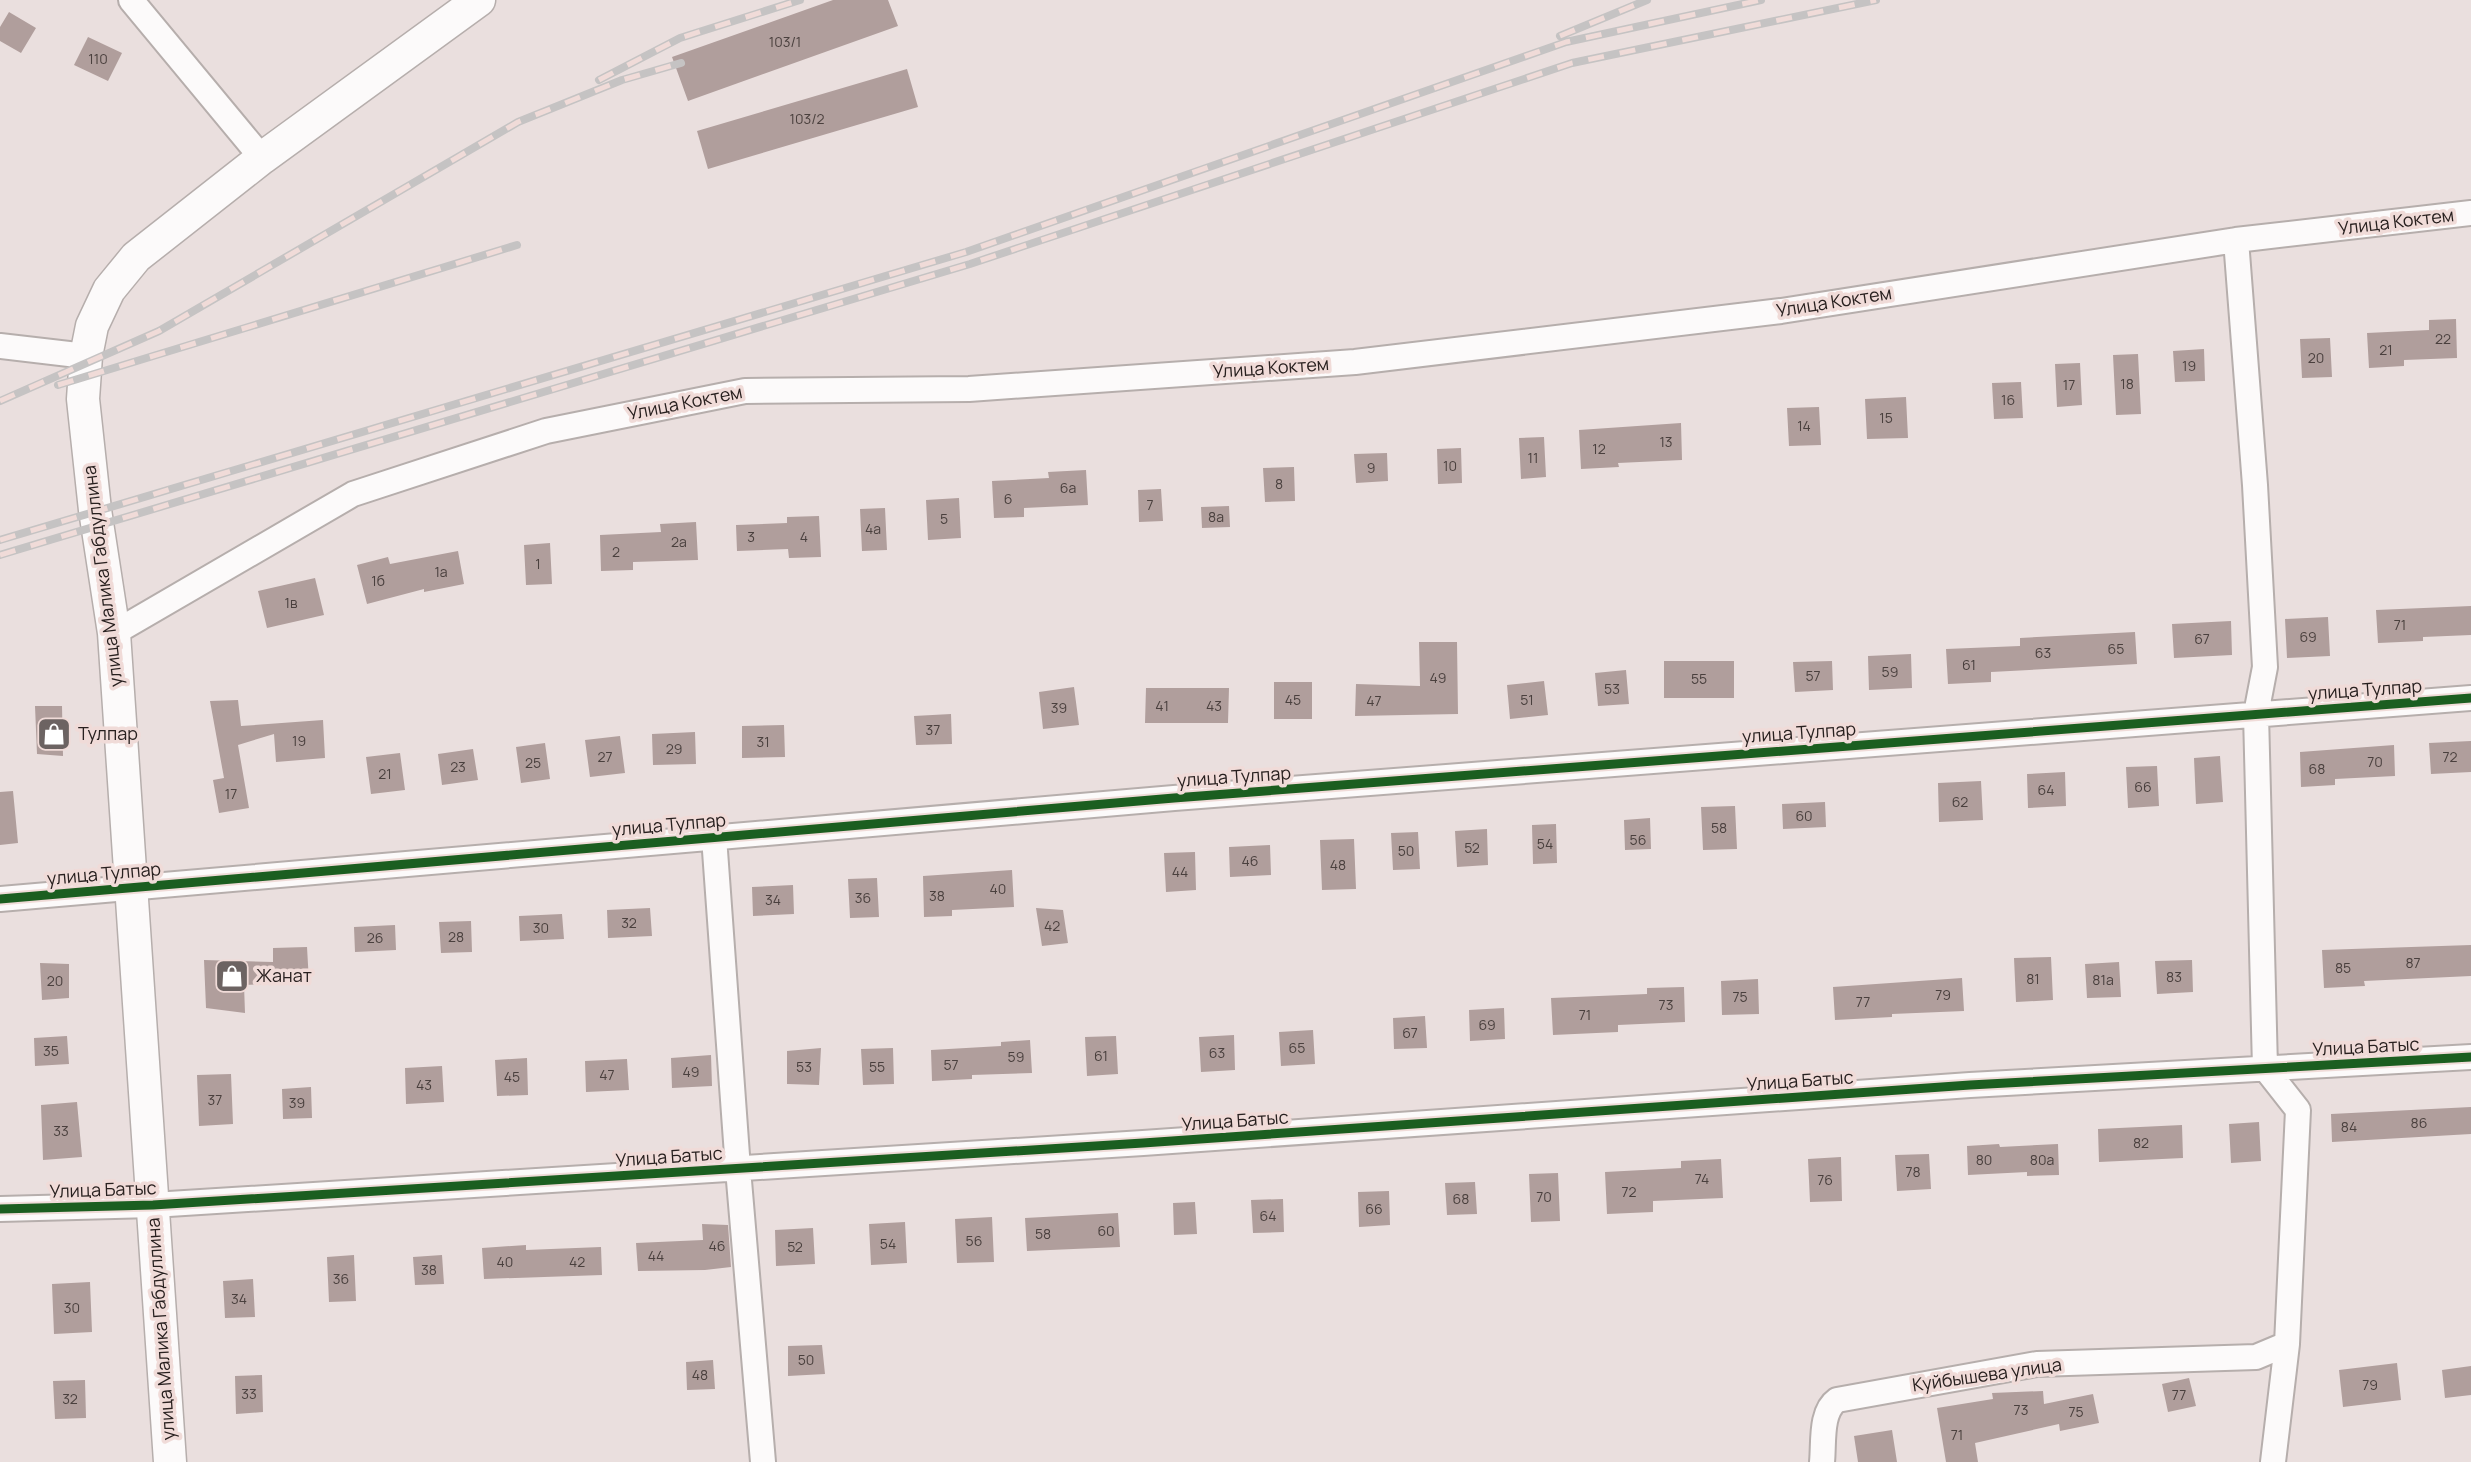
<svg xmlns="http://www.w3.org/2000/svg" width="2471" height="1462" font-family="Manrope,sans-serif">
<rect width="100%" height="100%" fill="#eadfde"/>
<!-- building -->
<path fill="#b09e9c" d="M 833,0 L 888,0 L 898,26 L 688,101 L 672,57 Z
M 9,12 L 36,28 L 21,53 L 0,41 L 0,27 Z
M 88,37 L 122,53 L 108,81 L 74,65 Z
M 907,69 L 918,107 L 708,169 L 697,131 Z
M 2456,319 L 2457,358 L 2404,360 L 2404,366 L 2369,368 L 2367,333 L 2429,330 L 2429,320 Z
M 2330,338 L 2332,377 L 2302,378 L 2300,339 Z
M 2204,349 L 2205,381 L 2175,382 L 2173,351 Z
M 2138,354 L 2141,414 L 2116,415 L 2113,355 Z
M 2080,363 L 2082,405 L 2057,407 L 2055,364 Z
M 2021,382 L 2023,418 L 1994,419 L 1992,383 Z
M 1906,397 L 1908,438 L 1867,439 L 1865,399 Z
M 1819,407 L 1821,445 L 1789,446 L 1787,408 Z
M 1681,423 L 1682,460 L 1618,463 L 1619,467 L 1581,469 L 1579,430 Z
M 1544,437 L 1546,477 L 1521,479 L 1519,438 Z
M 1461,448 L 1462,483 L 1438,484 L 1437,449 Z
M 1387,453 L 1388,481 L 1356,483 L 1354,454 Z
M 1294,467 L 1295,501 L 1265,502 L 1263,468 Z
M 1086,470 L 1088,505 L 1024,508 L 1024,517 L 994,518 L 992,481 L 1049,478 L 1048,472 Z
M 1161,489 L 1163,521 L 1139,522 L 1138,490 Z
M 959,498 L 961,538 L 928,540 L 926,500 Z
M 1229,506 L 1230,527 L 1202,528 L 1201,507 Z
M 885,508 L 887,550 L 862,551 L 860,509 Z
M 819,516 L 821,557 L 789,558 L 788,549 L 737,551 L 736,525 L 787,523 L 787,517 Z
M 696,522 L 698,560 L 633,562 L 633,570 L 601,571 L 600,535 L 661,532 L 660,524 Z
M 550,543 L 552,584 L 526,585 L 524,545 Z
M 458,551 L 464,584 L 424,592 L 424,589 L 367,604 L 357,565 L 388,557 L 390,564 Z
M 315,578 L 324,615 L 267,628 L 258,591 Z
M 2471,606 L 2471,635 L 2423,637 L 2423,641 L 2378,643 L 2376,610 Z
M 2328,617 L 2330,656 L 2287,658 L 2285,619 Z
M 2231,621 L 2232,655 L 2174,658 L 2172,624 Z
M 2135,632 L 2137,664 L 1991,672 L 1991,682 L 1948,684 L 1946,649 L 2020,646 L 2020,638 Z
M 1419,642 L 1457,642 L 1458,714 L 1355,716 L 1356,684 L 1420,686 Z
M 1911,654 L 1912,688 L 1869,690 L 1868,656 Z
M 1664,661 L 1734,661 L 1734,698 L 1664,698 Z
M 1832,661 L 1833,690 L 1795,692 L 1793,662 Z
M 1626,670 L 1629,704 L 1598,706 L 1595,673 Z
M 1544,681 L 1548,715 L 1510,719 L 1507,685 Z
M 1274,682 L 1312,682 L 1312,719 L 1274,719 Z
M 1074,687 L 1079,725 L 1043,729 L 1039,692 Z
M 1146,688 L 1229,688 L 1228,723 L 1145,723 Z
M 238,700 L 241,726 L 323,720 L 325,758 L 276,762 L 274,734 L 238,745 L 249,808 L 219,813 L 213,780 L 224,778 L 210,701 Z
M 35,706 L 62,706 L 63,756 L 37,754 Z
M 951,714 L 952,744 L 916,745 L 914,716 Z
M 784,725 L 785,757 L 742,758 L 742,726 Z
M 695,732 L 696,764 L 653,765 L 652,734 Z
M 620,736 L 625,773 L 590,777 L 585,740 Z
M 2471,741 L 2471,772 L 2431,774 L 2429,743 Z
M 545,743 L 550,779 L 521,783 L 516,747 Z
M 2394,745 L 2395,776 L 2335,779 L 2335,785 L 2301,787 L 2300,752 Z
M 473,749 L 478,780 L 442,785 L 438,754 Z
M 400,753 L 405,790 L 371,794 L 366,757 Z
M 2220,756 L 2223,802 L 2196,804 L 2194,758 Z
M 2157,766 L 2159,806 L 2128,808 L 2126,767 Z
M 2065,772 L 2066,806 L 2028,808 L 2027,774 Z
M 1981,781 L 1983,820 L 1939,822 L 1938,783 Z
M 13,791 L 18,843 L 0,845 L 0,792 Z
M 1825,802 L 1826,827 L 1783,829 L 1782,804 Z
M 1735,806 L 1737,849 L 1703,850 L 1701,807 Z
M 1650,818 L 1651,849 L 1625,850 L 1624,820 Z
M 1556,824 L 1557,863 L 1533,864 L 1532,825 Z
M 1487,829 L 1488,865 L 1457,867 L 1455,831 Z
M 1418,832 L 1420,869 L 1393,870 L 1391,833 Z
M 1354,839 L 1356,889 L 1322,890 L 1320,840 Z
M 1270,845 L 1271,875 L 1230,877 L 1229,847 Z
M 1195,852 L 1196,890 L 1166,892 L 1164,853 Z
M 1012,870 L 1014,907 L 952,910 L 952,916 L 924,917 L 923,876 Z
M 877,878 L 879,917 L 850,918 L 848,879 Z
M 793,885 L 794,914 L 753,916 L 752,887 Z
M 650,908 L 652,936 L 608,938 L 607,910 Z
M 1036,908 L 1063,910 L 1068,943 L 1042,946 Z
M 562,914 L 564,939 L 520,941 L 519,916 Z
M 471,921 L 472,952 L 441,953 L 439,922 Z
M 395,925 L 396,950 L 355,952 L 354,927 Z
M 2471,945 L 2471,976 L 2364,981 L 2365,986 L 2324,988 L 2322,950 Z
M 307,947 L 309,982 L 244,985 L 245,1013 L 206,1008 L 204,960 L 273,962 L 273,948 Z
M 2051,957 L 2053,1000 L 2016,1002 L 2014,958 Z
M 2192,960 L 2193,992 L 2157,994 L 2155,961 Z
M 2119,962 L 2121,997 L 2087,998 L 2085,964 Z
M 40,963 L 69,964 L 69,998 L 42,1000 Z
M 1962,978 L 1964,1011 L 1892,1014 L 1892,1017 L 1835,1020 L 1833,987 Z
M 1758,979 L 1759,1014 L 1722,1015 L 1721,981 Z
M 1684,987 L 1685,1022 L 1618,1025 L 1618,1032 L 1553,1035 L 1551,998 L 1647,994 L 1647,988 Z
M 1504,1008 L 1505,1039 L 1470,1041 L 1469,1010 Z
M 1425,1016 L 1427,1048 L 1394,1049 L 1393,1018 Z
M 1313,1030 L 1315,1064 L 1281,1066 L 1279,1032 Z
M 1234,1035 L 1235,1070 L 1201,1072 L 1199,1037 Z
M 67,1036 L 69,1064 L 35,1066 L 34,1038 Z
M 1116,1036 L 1118,1074 L 1087,1076 L 1085,1037 Z
M 1030,1040 L 1032,1073 L 972,1075 L 972,1079 L 932,1081 L 931,1050 L 1001,1046 L 1001,1042 Z
M 821,1048 L 819,1085 L 787,1084 L 787,1051 Z
M 893,1048 L 894,1084 L 863,1085 L 861,1049 Z
M 711,1055 L 712,1086 L 672,1088 L 671,1058 Z
M 527,1058 L 528,1095 L 497,1096 L 495,1060 Z
M 627,1059 L 629,1090 L 586,1092 L 585,1061 Z
M 442,1066 L 444,1102 L 406,1104 L 405,1068 Z
M 231,1074 L 233,1124 L 199,1126 L 197,1075 Z
M 311,1087 L 312,1118 L 283,1119 L 282,1089 Z
M 77,1102 L 82,1157 L 43,1160 L 41,1105 Z
M 2471,1107 L 2471,1134 L 2332,1142 L 2331,1114 Z
M 2259,1122 L 2261,1161 L 2231,1163 L 2229,1124 Z
M 2182,1125 L 2183,1158 L 2099,1162 L 2098,1129 Z
M 1999,1144 L 2000,1147 L 2058,1144 L 2059,1175 L 2027,1176 L 2027,1172 L 1968,1175 L 1967,1146 Z
M 1929,1154 L 1931,1189 L 1897,1191 L 1895,1155 Z
M 1841,1157 L 1842,1201 L 1810,1202 L 1808,1159 Z
M 1721,1159 L 1723,1198 L 1653,1201 L 1653,1212 L 1607,1214 L 1605,1172 L 1681,1168 L 1681,1161 Z
M 1558,1173 L 1560,1221 L 1531,1222 L 1529,1174 Z
M 1475,1182 L 1477,1214 L 1447,1215 L 1445,1183 Z
M 1389,1191 L 1390,1225 L 1359,1227 L 1358,1192 Z
M 1283,1199 L 1284,1232 L 1253,1233 L 1251,1200 Z
M 1195,1202 L 1197,1234 L 1174,1235 L 1173,1203 Z
M 1118,1213 L 1120,1247 L 1027,1251 L 1025,1218 Z
M 992,1217 L 994,1262 L 957,1263 L 955,1219 Z
M 905,1222 L 907,1263 L 871,1265 L 869,1224 Z
M 702,1224 L 728,1225 L 731,1267 L 705,1270 L 638,1271 L 636,1243 L 703,1240 Z
M 813,1228 L 815,1264 L 776,1266 L 775,1230 Z
M 526,1245 L 526,1250 L 601,1247 L 602,1275 L 484,1279 L 482,1248 Z
M 354,1255 L 356,1301 L 329,1302 L 327,1257 Z
M 442,1255 L 444,1284 L 415,1285 L 413,1257 Z
M 253,1279 L 255,1317 L 225,1318 L 223,1281 Z
M 90,1282 L 92,1332 L 54,1334 L 52,1284 Z
M 822,1345 L 825,1374 L 788,1376 L 788,1346 Z
M 713,1360 L 715,1389 L 687,1390 L 686,1362 Z
M 2397,1363 L 2401,1400 L 2343,1407 L 2339,1370 Z
M 2471,1366 L 2471,1395 L 2445,1398 L 2442,1370 Z
M 262,1375 L 263,1412 L 236,1414 L 235,1376 Z
M 2189,1378 L 2196,1406 L 2168,1412 L 2162,1384 Z
M 85,1380 L 86,1418 L 55,1419 L 53,1381 Z
M 2043,1391 L 2044,1404 L 2093,1394 L 2099,1423 L 2060,1431 L 2059,1424 L 1975,1443 L 1978,1462 L 1946,1462 L 1937,1408 L 1993,1399 L 1992,1393 Z
M 1892,1430 L 1897,1462 L 1858,1462 L 1854,1436 Z"/>
<g fill="none" stroke-linecap="round" stroke-linejoin="round">
<!-- minor casing -->
<g stroke="#b6aeac" stroke-width="28">
<path id="minor" d="M 131,0 L 262,158
M 2236,240 L 2255,485 L 2265,667 L 2256,714 L 2265,1068 L 2298,1110 L 2287,1344 L 2273,1462
M 0,346 L 86,356
M 114,633 L 353,494 L 546,431 L 745,391 L 969,389 L 1355,362 L 1781,311 L 2236,240 L 2471,213
M 714,837 L 738,1169 L 763,1462
M 0,899 L 1174,798 L 2471,698
M 0,1209 L 153,1205 L 1143,1143 L 1970,1085 L 2471,1057
M 1822,1462 C 1824,1443 1820,1412 1837,1400 L 2037,1364 L 2256,1357 L 2287,1344"/>
</g>
<!-- major casing -->
<g stroke="#b6aeac" stroke-width="35">
<path id="major" d="M 170,1462 L 114,633 L 95,510 L 83,399 L 86,356 L 92,326 L 109,290 L 136,257 L 262,158 L 479,0"/>
</g>
<!-- minor -->
<use href="#minor" stroke="#fcfafa" stroke-width="24"/>
<!-- major -->
<use href="#major" stroke="#fcfafa" stroke-width="32"/>
<!-- rail casing -->
<g stroke="#c5c3c3" stroke-width="8">
<path id="rail" d="M 1560,36 L 1647,0
M 599,80 L 680,38 L 800,0
M 58,385 L 517,245
M 0,401 L 159,331 L 518,122 L 622,80 L 681,63
M 0,540 L 966,252 L 1566,42 L 1761,0
M 0,555 L 970,264 L 1572,63 L 1876,0"/>
</g>
<!-- rail -->
<use href="#rail" stroke="#f0dbd8" stroke-width="5" stroke-dasharray="16" stroke-linecap="butt"/>
<!-- cycleway casing -->
<g stroke="#f0dbd8" stroke-width="13">
<path id="cycleway" d="M 0,899 L 1174,798 L 2471,698
M 0,1209 L 153,1205 L 1143,1143 L 1970,1085 L 2471,1057"/>
</g>
<!-- cycleway -->
<use href="#cycleway" stroke="#1b5e20" stroke-width="9"/>
</g>
<!-- icons -->
<defs>
<g id="shop-square" transform="scale(1.75)"><rect x="-9" y="-9" width="18" height="18" rx="4" fill="#6c6362" stroke="#f0dbd8"/><path d="M-5-2.5h2.3a2.7 3.5 0 0 1 5.4 0H5L5.5 6h-11ZM-1.5-2.5h3a1.5 2.3 0 0 0-3 0Z" fill="#fff"/></g>
</defs>
<g fill-rule="evenodd">
<use href="#shop-square" x="54" y="734"/>
<use href="#shop-square" x="232" y="976"/>
</g>
<g text-anchor="middle" stroke-width="7" stroke-linejoin="round" paint-order="stroke">
<!-- number labels -->
<g font-size="14" fill="#4a403e">
<text x="785" y="47">103/1</text>
<text x="98" y="64">110</text>
<text x="807" y="124">103/2</text>
<text x="2443" y="344">22</text>
<text x="2386" y="355">21</text>
<text x="2316" y="363">20</text>
<text x="2189" y="371">19</text>
<text x="2127" y="389">18</text>
<text x="2069" y="390">17</text>
<text x="2008" y="405">16</text>
<text x="1886" y="423">15</text>
<text x="1804" y="431">14</text>
<text x="1666" y="447">13</text>
<text x="1599" y="454">12</text>
<text x="1533" y="463">11</text>
<text x="1450" y="471">10</text>
<text x="1371" y="473">9</text>
<text x="1279" y="489">8</text>
<text x="1068" y="493">6а</text>
<text x="1008" y="504">6</text>
<text x="1150" y="510">7</text>
<text x="1216" y="522">8а</text>
<text x="944" y="524">5</text>
<text x="873" y="534">4а</text>
<text x="751" y="542">3</text>
<text x="804" y="542">4</text>
<text x="679" y="547">2а</text>
<text x="616" y="557">2</text>
<text x="538" y="569">1</text>
<text x="441" y="577">1а</text>
<text x="378" y="586">1б</text>
<text x="291" y="608">1в</text>
<text x="2400" y="630">71</text>
<text x="2308" y="642">69</text>
<text x="2202" y="644">67</text>
<text x="2116" y="654">65</text>
<text x="2043" y="658">63</text>
<text x="1969" y="670">61</text>
<text x="1890" y="677">59</text>
<text x="1813" y="681">57</text>
<text x="1438" y="683">49</text>
<text x="1699" y="684">55</text>
<text x="1612" y="694">53</text>
<text x="1293" y="705">45</text>
<text x="1527" y="705">51</text>
<text x="1374" y="706">47</text>
<text x="1162" y="711">41</text>
<text x="1214" y="711">43</text>
<text x="1059" y="713">39</text>
<text x="933" y="735">37</text>
<text x="299" y="746">19</text>
<text x="763" y="747">31</text>
<text x="674" y="754">29</text>
<text x="605" y="762">27</text>
<text x="2450" y="762">72</text>
<text x="2375" y="767">70</text>
<text x="533" y="768">25</text>
<text x="458" y="772">23</text>
<text x="2317" y="774">68</text>
<text x="385" y="779">21</text>
<text x="2143" y="792">66</text>
<text x="2046" y="795">64</text>
<text x="231" y="799">17</text>
<text x="1960" y="807">62</text>
<text x="1804" y="821">60</text>
<text x="1719" y="833">58</text>
<text x="1638" y="845">56</text>
<text x="1545" y="849">54</text>
<text x="1472" y="853">52</text>
<text x="1406" y="856">50</text>
<text x="1250" y="866">46</text>
<text x="1338" y="870">48</text>
<text x="1180" y="877">44</text>
<text x="998" y="894">40</text>
<text x="937" y="901">38</text>
<text x="863" y="903">36</text>
<text x="773" y="905">34</text>
<text x="629" y="928">32</text>
<text x="1052" y="931">42</text>
<text x="541" y="933">30</text>
<text x="456" y="942">28</text>
<text x="375" y="943">26</text>
<text x="2413" y="968">87</text>
<text x="2343" y="973">85</text>
<text x="2174" y="982">83</text>
<text x="2033" y="984">81</text>
<text x="2103" y="985">81а</text>
<text x="55" y="986">20</text>
<text x="1943" y="1000">79</text>
<text x="1740" y="1002">75</text>
<text x="1863" y="1007">77</text>
<text x="1666" y="1010">73</text>
<text x="1585" y="1020">71</text>
<text x="1487" y="1030">69</text>
<text x="1410" y="1038">67</text>
<text x="1297" y="1053">65</text>
<text x="51" y="1056">35</text>
<text x="1217" y="1058">63</text>
<text x="1101" y="1061">61</text>
<text x="1016" y="1062">59</text>
<text x="951" y="1070">57</text>
<text x="804" y="1072">53</text>
<text x="877" y="1072">55</text>
<text x="691" y="1077">49</text>
<text x="607" y="1080">47</text>
<text x="512" y="1082">45</text>
<text x="424" y="1090">43</text>
<text x="215" y="1105">37</text>
<text x="297" y="1108">39</text>
<text x="2419" y="1128">86</text>
<text x="2349" y="1132">84</text>
<text x="61" y="1136">33</text>
<text x="2141" y="1148">82</text>
<text x="1984" y="1165">80</text>
<text x="2042" y="1165">80а</text>
<text x="1913" y="1177">78</text>
<text x="1702" y="1184">74</text>
<text x="1825" y="1185">76</text>
<text x="1629" y="1197">72</text>
<text x="1544" y="1202">70</text>
<text x="1461" y="1204">68</text>
<text x="1374" y="1214">66</text>
<text x="1268" y="1221">64</text>
<text x="1106" y="1236">60</text>
<text x="1043" y="1239">58</text>
<text x="974" y="1246">56</text>
<text x="888" y="1249">54</text>
<text x="717" y="1251">46</text>
<text x="795" y="1252">52</text>
<text x="656" y="1261">44</text>
<text x="505" y="1267">40</text>
<text x="577" y="1267">42</text>
<text x="429" y="1275">38</text>
<text x="341" y="1284">36</text>
<text x="239" y="1304">34</text>
<text x="72" y="1313">30</text>
<text x="806" y="1365">50</text>
<text x="700" y="1380">48</text>
<text x="2370" y="1390">79</text>
<text x="249" y="1399">33</text>
<text x="2179" y="1400">77</text>
<text x="70" y="1404">32</text>
<text x="2021" y="1415">73</text>
<text x="2076" y="1417">75</text>
<text x="1957" y="1440">71</text>
</g>
<!-- street labels -->
<g font-size="18" fill="#28201f" stroke="#f0dbd8">
<text transform="translate(2396 222) rotate(-7)" y="6">Улица Коктем</text>
<text transform="translate(1834 302) rotate(-9)" y="6">Улица Коктем</text>
<text transform="translate(1271 368) rotate(-4)" y="6">Улица Коктем</text>
<text transform="translate(685 403) rotate(-11)" y="6">Улица Коктем</text>
<text transform="translate(103 576) rotate(-97)" y="6">улица Малика Габдуллина</text>
<text transform="translate(2365 690) rotate(-4)" y="6">улица Тулпар</text>
<text transform="translate(1799 733) rotate(-4)" y="6">улица Тулпар</text>
<text transform="translate(1234 777) rotate(-4)" y="6">улица Тулпар</text>
<text transform="translate(669 825) rotate(-5)" y="6">улица Тулпар</text>
<text transform="translate(104 874) rotate(-5)" y="6">улица Тулпар</text>
<text transform="translate(2366 1047) rotate(-3)" y="6">Улица Батыс</text>
<text transform="translate(1800 1081) rotate(-4)" y="6">Улица Батыс</text>
<text transform="translate(1235 1121) rotate(-4)" y="6">Улица Батыс</text>
<text transform="translate(669 1157) rotate(-4)" y="6">Улица Батыс</text>
<text transform="translate(103 1190) rotate(-2)" y="6">Улица Батыс</text>
<text transform="translate(161 1329) rotate(-94)" y="6">улица Малика Габдуллина</text>
<text transform="translate(1987 1375) rotate(-8)" y="6">Куйбышева улица</text>
</g>
<!-- poi labels -->
<g font-size="18" fill="#28201f" stroke="#f0dbd8" text-anchor="start">
<text x="78" y="740">Тулпар</text>
<text x="256" y="982">Жанат</text>
</g>
</g>
</svg>
